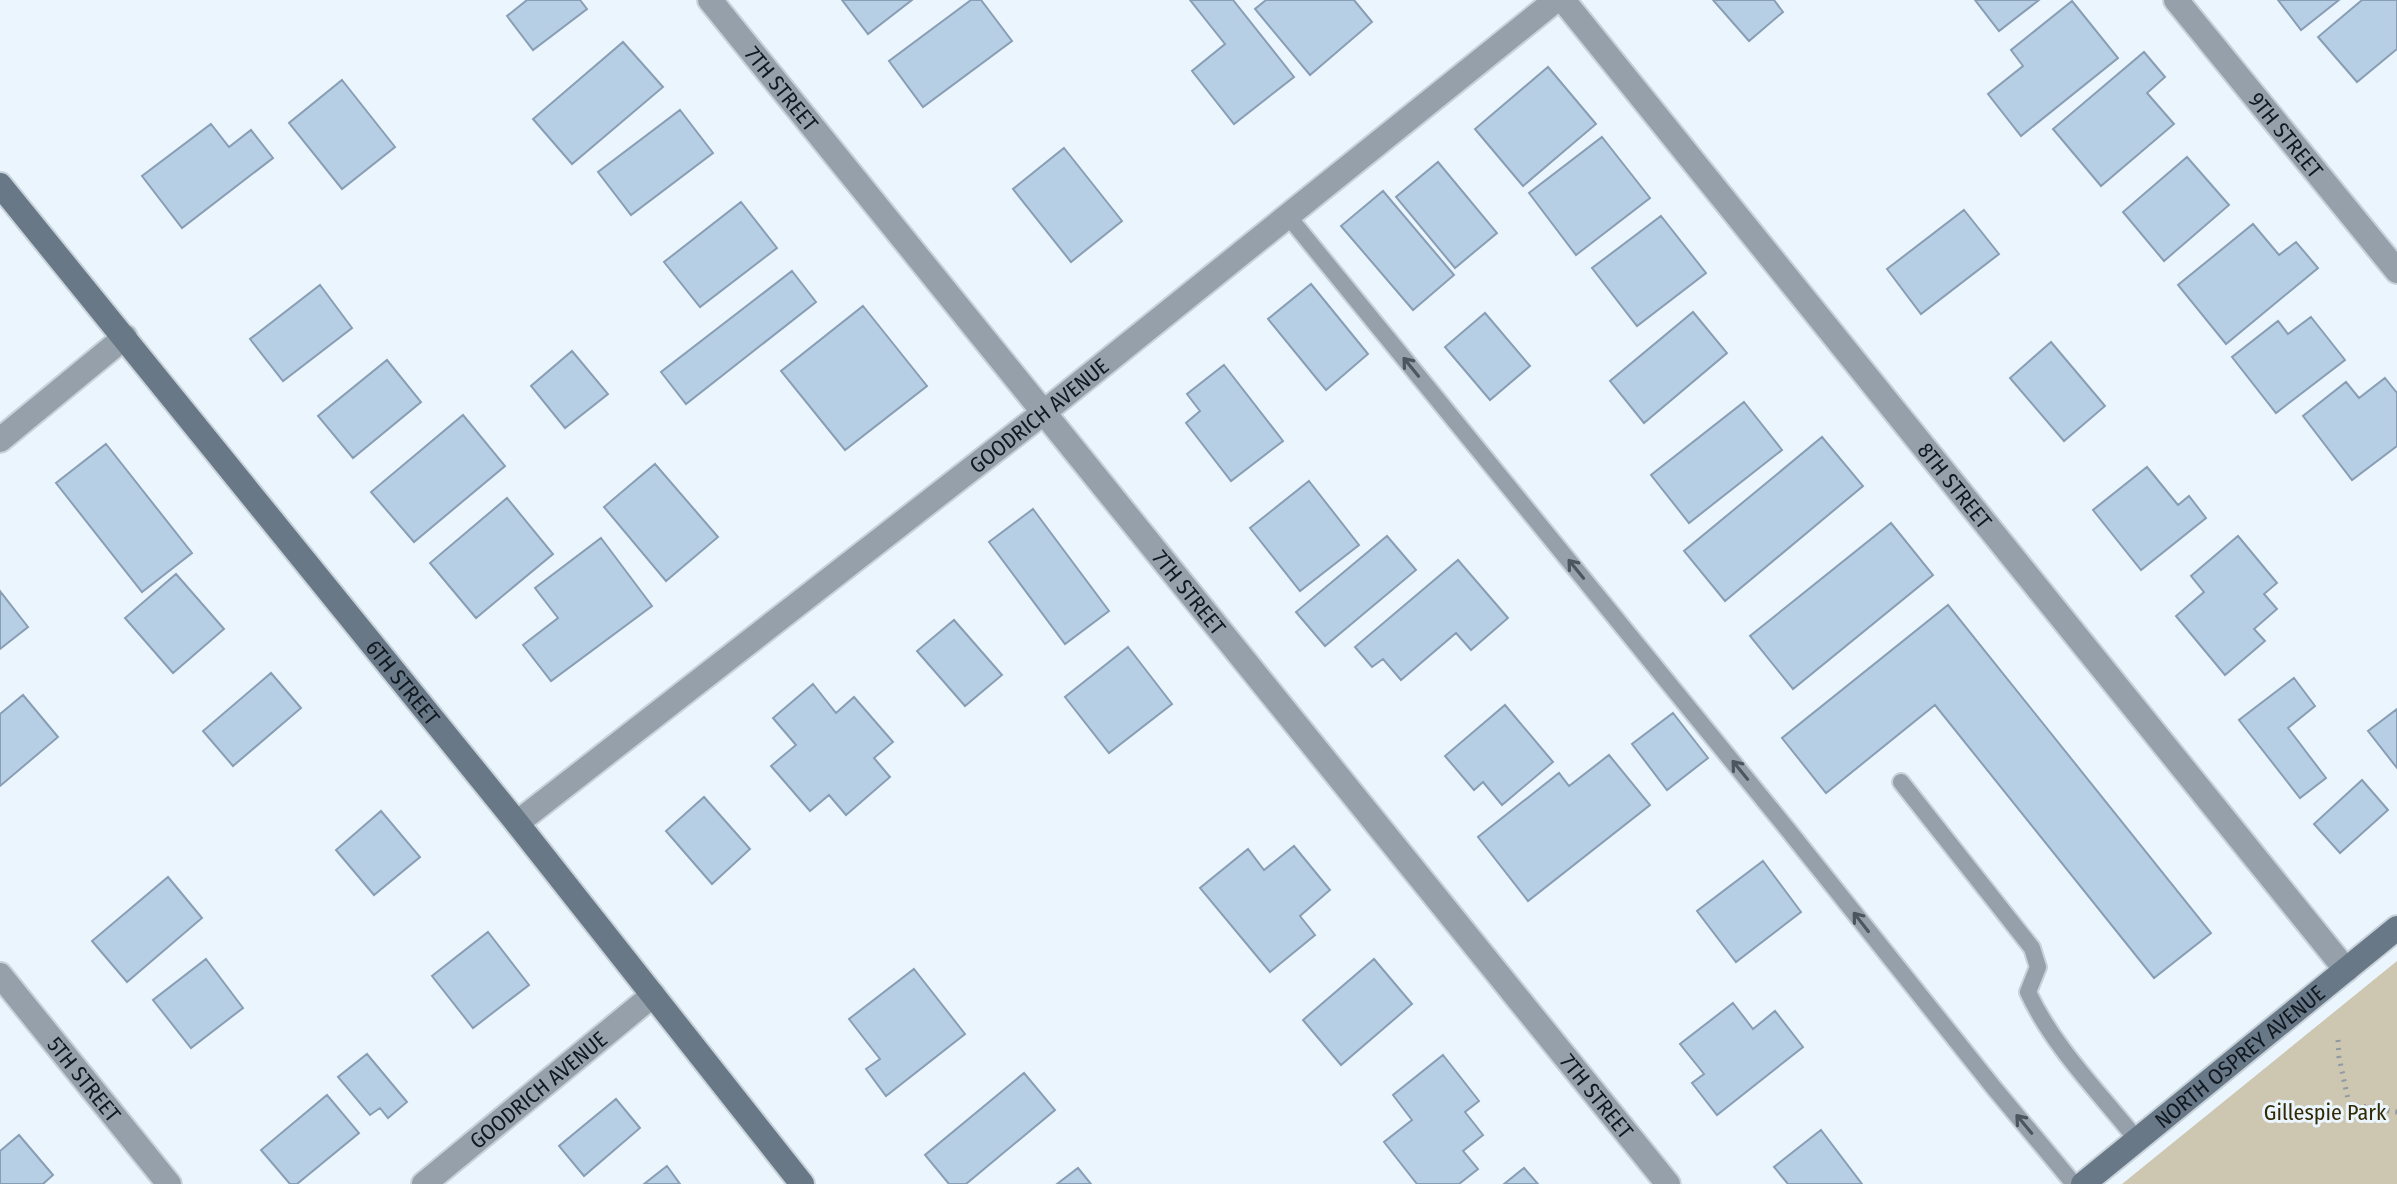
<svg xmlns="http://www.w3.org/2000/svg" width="2397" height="1184" font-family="'Fira Sans Condensed',sans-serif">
<rect width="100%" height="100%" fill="#ebf5fe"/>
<!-- green -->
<path fill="#cdc6b1" d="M 2397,961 L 2397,1184 L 2122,1184 Z"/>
<!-- building -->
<path fill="#b7cfe5" stroke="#889eb4" stroke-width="2" d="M 527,0 L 580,0 L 587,9 L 533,50 L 507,16 Z
M 842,0 L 912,0 L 868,34 Z
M 971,0 L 981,0 L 1012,41 L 923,107 L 889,61 Z
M 1190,0 L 1233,0 L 1294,77 L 1234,124 L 1192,71 L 1225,44 Z
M 1266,0 L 1354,0 L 1372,22 L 1310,75 L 1255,9 Z
M 1713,0 L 1774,0 L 1783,12 L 1749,41 Z
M 1975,0 L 2039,0 L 1999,31 Z
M 2278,0 L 2339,0 L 2301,30 Z
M 2362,0 L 2397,0 L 2397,49 L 2357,82 L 2318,37 Z
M 2072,1 L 2118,58 L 2021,136 L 1988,94 L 2023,66 L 2011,50 Z
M 623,42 L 663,87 L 572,164 L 533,119 Z
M 2144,52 L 2165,77 L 2147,93 L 2174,124 L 2101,186 L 2053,129 Z
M 1548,67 L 1596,124 L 1523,186 L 1475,129 Z
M 342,80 L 395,147 L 342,189 L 289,123 Z
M 680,110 L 713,153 L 631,215 L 598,172 Z
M 211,124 L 229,147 L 251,130 L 273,158 L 182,228 L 142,176 Z
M 1602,137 L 1650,198 L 1576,255 L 1529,193 Z
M 1064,148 L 1122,221 L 1071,262 L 1013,189 Z
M 2187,157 L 2229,205 L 2164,261 L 2123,212 Z
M 1438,162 L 1497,233 L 1455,268 L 1396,197 Z
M 1383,191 L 1454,275 L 1413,310 L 1341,226 Z
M 741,202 L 777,248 L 700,307 L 664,262 Z
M 1964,210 L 1999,254 L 1921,314 L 1887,269 Z
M 1661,216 L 1706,273 L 1637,326 L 1592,268 Z
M 2253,224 L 2279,255 L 2296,242 L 2318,268 L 2226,344 L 2178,285 Z
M 792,271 L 816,302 L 686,404 L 661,372 Z
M 1311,284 L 1368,354 L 1326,390 L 1268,319 Z
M 320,285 L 352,328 L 283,381 L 250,339 Z
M 863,306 L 927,386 L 845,450 L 781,371 Z
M 1693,312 L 1727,353 L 1644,423 L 1610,381 Z
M 1485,313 L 1530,366 L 1490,400 L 1445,347 Z
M 2311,317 L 2345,360 L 2276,413 L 2232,357 L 2278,321 L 2288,334 Z
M 2051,342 L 2105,406 L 2064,441 L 2010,378 Z
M 572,351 L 608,394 L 565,428 L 531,386 Z
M 387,360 L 421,402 L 353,458 L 318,416 Z
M 1224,365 L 1283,441 L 1231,481 L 1186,423 L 1200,411 L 1187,394 Z
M 2385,378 L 2397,393 L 2397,446 L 2352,480 L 2303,416 L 2346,382 L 2359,398 Z
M 1744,402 L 1782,450 L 1689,523 L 1651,475 Z
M 463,415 L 505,466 L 414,542 L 371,492 Z
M 1822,437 L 1863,486 L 1725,601 L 1684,551 Z
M 106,444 L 192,553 L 142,592 L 56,483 Z
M 655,464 L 718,537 L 666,581 L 604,507 Z
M 2147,467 L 2178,505 L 2189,496 L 2206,518 L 2141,570 L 2093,510 Z
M 1309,481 L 1359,545 L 1300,591 L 1250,528 Z
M 507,498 L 553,554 L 476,618 L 430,563 Z
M 1033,509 L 1109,611 L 1065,644 L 989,542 Z
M 1891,523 L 1933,575 L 1793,689 L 1750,636 Z
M 1387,536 L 1416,570 L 1325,646 L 1296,612 Z
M 2238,536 L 2277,583 L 2264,594 L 2277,609 L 2254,629 L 2265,641 L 2225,675 L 2176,616 L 2204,592 L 2191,576 Z
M 601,538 L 652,606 L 551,681 L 523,645 L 558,618 L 535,588 Z
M 1458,560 L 1508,618 L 1471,650 L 1456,633 L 1401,680 L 1383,659 L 1372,667 L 1355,647 Z
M 176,574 L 224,629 L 173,673 L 125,618 Z
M 0,591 L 28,627 L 0,649 Z
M 1948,605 L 2211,933 L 2154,978 L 1935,705 L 1826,793 L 1782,738 Z
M 954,620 L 1002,675 L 965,706 L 917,651 Z
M 1128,647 L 1172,704 L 1109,753 L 1065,697 Z
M 271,673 L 301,708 L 233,766 L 203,731 Z
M 2294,678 L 2315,706 L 2288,728 L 2326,778 L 2300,798 L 2239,720 Z
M 813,684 L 836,713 L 854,697 L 893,742 L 874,758 L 890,777 L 846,815 L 829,795 L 810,811 L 771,766 L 796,745 L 773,718 Z
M 23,695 L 58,737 L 0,786 L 0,714 Z
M 1505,705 L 1553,762 L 1502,805 L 1483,782 L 1474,790 L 1445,756 Z
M 2397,709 L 2397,768 L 2368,731 Z
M 1673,713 L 1708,758 L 1667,790 L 1632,744 Z
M 1609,755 L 1650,805 L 1528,901 L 1478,837 L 1559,773 L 1569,786 Z
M 2362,780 L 2388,810 L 2340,853 L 2314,824 Z
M 704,797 L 750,849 L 712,884 L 666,831 Z
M 381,811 L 420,857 L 374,895 L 336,850 Z
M 1294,846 L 1330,890 L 1300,916 L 1315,935 L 1270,972 L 1200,888 L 1248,849 L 1264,870 Z
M 1763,861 L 1801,912 L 1736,962 L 1697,911 Z
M 168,877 L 202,918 L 127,982 L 92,941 Z
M 488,932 L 529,985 L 473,1028 L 432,976 Z
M 206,959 L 243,1008 L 191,1048 L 153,1000 Z
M 1374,959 L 1412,1004 L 1341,1065 L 1303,1020 Z
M 914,969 L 965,1034 L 886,1096 L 866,1069 L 880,1059 L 849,1019 Z
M 1733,1003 L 1753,1029 L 1775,1011 L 1803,1047 L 1717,1115 L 1692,1083 L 1704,1074 L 1680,1044 Z
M 367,1054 L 407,1102 L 388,1118 L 380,1108 L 370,1115 L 338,1077 Z
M 1443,1055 L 1479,1101 L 1465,1112 L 1483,1135 L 1463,1151 L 1478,1169 L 1459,1184 L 1417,1184 L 1384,1142 L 1412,1120 L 1393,1095 Z
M 1024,1073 L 1055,1110 L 966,1184 L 949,1184 L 925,1155 Z
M 327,1095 L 359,1133 L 297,1184 L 290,1184 L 261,1150 Z
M 616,1099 L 640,1128 L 584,1176 L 559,1146 Z
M 1821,1130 L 1862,1184 L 1788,1184 L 1774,1167 Z
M 19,1135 L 53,1175 L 43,1184 L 0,1184 L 0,1151 Z
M 667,1166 L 680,1184 L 644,1184 Z
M 1078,1168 L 1091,1184 L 1057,1184 Z
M 1524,1168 L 1538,1184 L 1504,1184 Z"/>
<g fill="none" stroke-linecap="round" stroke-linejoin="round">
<!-- lane casing -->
<g stroke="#c8d2db" stroke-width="20">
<path id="lane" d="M 1288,216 L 1789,831 L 1994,1088 L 2074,1184
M 1901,782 L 2032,948 L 2038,967 L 2028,992 C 2053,1047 2100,1093 2137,1140"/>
</g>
<!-- street casing -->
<g stroke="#c8d2db" stroke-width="28">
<g id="street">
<path id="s1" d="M 710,0 L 1668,1184"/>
<path id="s2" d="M 1563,0 L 2346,970"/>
<path id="s3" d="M 2176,0 L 2397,271"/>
<path d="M 0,440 L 125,337"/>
<path id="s4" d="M 517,823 L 1043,413 L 1556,0"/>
<path id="s5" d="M 0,975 L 169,1184"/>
<path id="s6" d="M 424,1184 L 653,995"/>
</g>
</g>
<!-- secondary casing -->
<g stroke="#c8d2db" stroke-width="28">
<g id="secondary">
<path id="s7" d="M 0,185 L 517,823 L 802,1184"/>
<path id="s8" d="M 2083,1184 L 2397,928"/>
</g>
</g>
<!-- path -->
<path stroke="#909aa3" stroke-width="5" stroke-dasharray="2 6" stroke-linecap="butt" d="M 2338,1040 L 2339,1057 L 2349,1104 L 2397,1112"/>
<!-- lane -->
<use href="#lane" stroke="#96a0aa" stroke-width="16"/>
<!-- street -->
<use href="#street" stroke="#96a0aa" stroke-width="24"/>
<!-- secondary -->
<use href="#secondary" stroke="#697886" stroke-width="24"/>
</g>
<!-- one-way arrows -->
<defs><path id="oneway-shaft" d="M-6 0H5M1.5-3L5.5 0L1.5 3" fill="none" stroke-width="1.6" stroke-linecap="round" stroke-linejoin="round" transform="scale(2)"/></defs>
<g stroke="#4c565f">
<use href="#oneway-shaft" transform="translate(1411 367) rotate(-129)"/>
<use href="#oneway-shaft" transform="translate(1576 569) rotate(-129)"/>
<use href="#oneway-shaft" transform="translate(1740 770) rotate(-129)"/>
<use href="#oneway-shaft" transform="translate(1861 922) rotate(-128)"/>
<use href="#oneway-shaft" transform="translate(2024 1124) rotate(-130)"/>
</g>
<g text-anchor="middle" stroke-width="6" stroke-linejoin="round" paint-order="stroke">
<!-- street labels -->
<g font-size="22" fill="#101921" stroke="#ebf5fe">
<text dy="8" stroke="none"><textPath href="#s1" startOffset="114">7TH STREET</textPath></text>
<text dy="8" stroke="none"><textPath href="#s3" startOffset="174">9TH STREET</textPath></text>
<text dy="8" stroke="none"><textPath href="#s4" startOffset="662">GOODRICH AVENUE</textPath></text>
<text dy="8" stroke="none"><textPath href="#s2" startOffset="624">8TH STREET</textPath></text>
<text dy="8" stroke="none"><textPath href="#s1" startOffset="762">7TH STREET</textPath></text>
<text dy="8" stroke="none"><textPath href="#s7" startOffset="640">6TH STREET</textPath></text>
<text dy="8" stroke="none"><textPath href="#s8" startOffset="202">NORTH OSPREY AVENUE</textPath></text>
<text dy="8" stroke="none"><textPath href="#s5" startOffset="134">5TH STREET</textPath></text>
<text dy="8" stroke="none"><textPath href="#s6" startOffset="148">GOODRICH AVENUE</textPath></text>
<text dy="8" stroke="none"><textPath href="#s1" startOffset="1410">7TH STREET</textPath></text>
</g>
<!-- park labels -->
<g font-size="22" fill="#332902" stroke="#ebf5fe">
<text x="2325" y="1120">Gillespie Park</text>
</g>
</g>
</svg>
